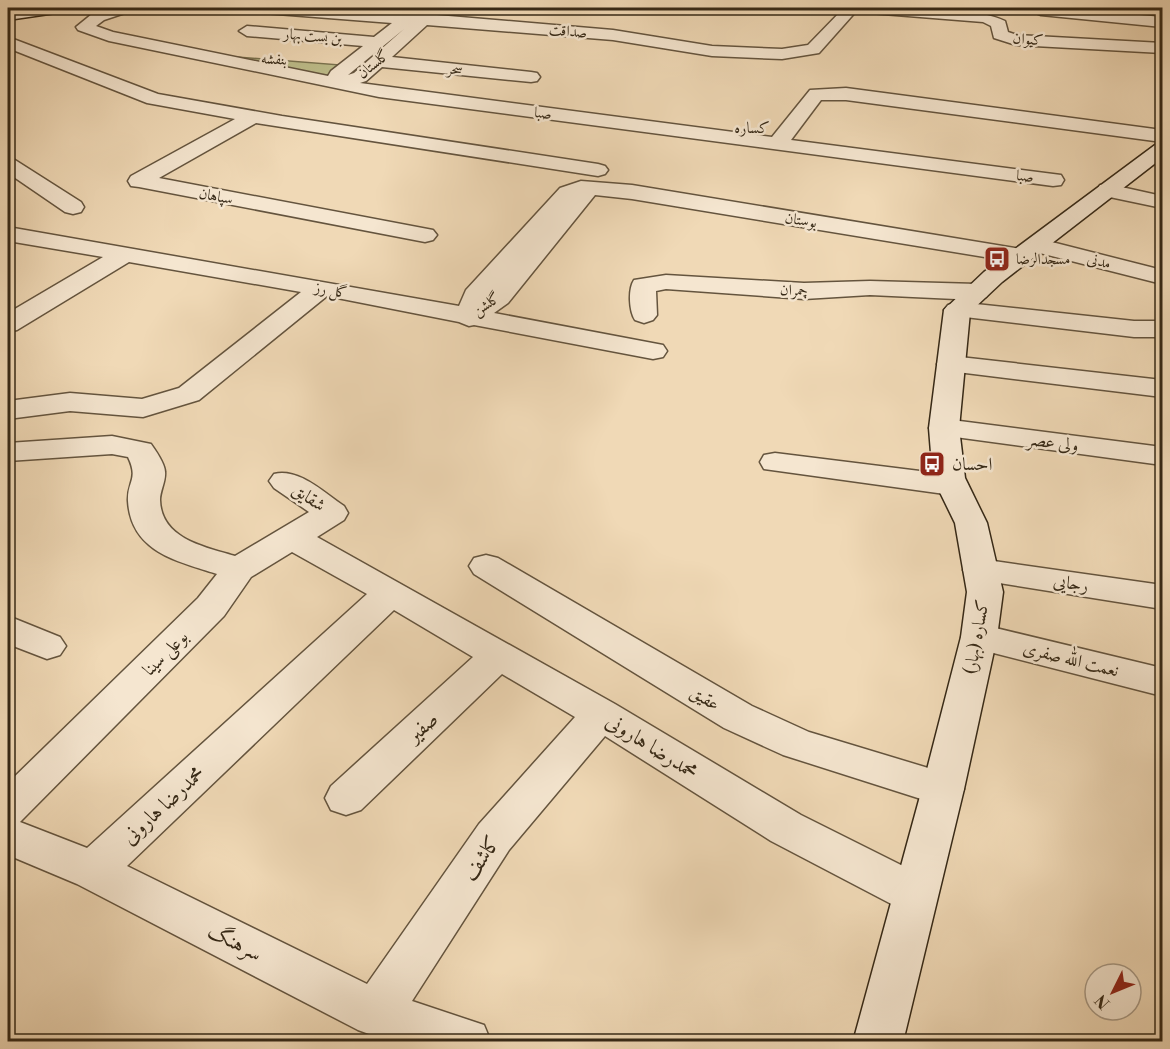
<svg xmlns="http://www.w3.org/2000/svg" width="1170" height="1049" font-family="'Libre Bodoni',Amiri,serif">
<rect width="100%" height="100%" fill="#f0d9b6"/>
<filter id="stains"><feTurbulence type="fractalNoise" baseFrequency=".00333" numOctaves="4"/><feColorMatrix values="0 0 0 0 .2 0 0 0 0 .09 0 0 0 0 .02 0 0 0 .5 -.17"/></filter>
<radialGradient id="worn" r=".72"><stop offset=".6" stop-color="#630" stop-opacity="0"/><stop offset="1" stop-color="#630" stop-opacity=".3"/></radialGradient>
<!-- green -->
<path fill="#bebe8b" stroke="#7a7350" stroke-width="1.5" d="M 224,56 L 341,65 L 327,77 Z"/>
<g fill="none" stroke-linecap="round" stroke-linejoin="round">
<!-- street casing -->
<g stroke="#64543e" stroke-width="3">
<path id="street" d="M 112,8 L 134,8 L 131,11 L 104,20 L 96,26 L 113,32 L 328,76 L 331,71 L 363,46 L 247,36 L 239,31 L 247,26 L 374,37 L 392,23 L 264,13 L 256,8 L 318,8 L 425,14 L 613,30 L 712,46 L 782,49 L 808,45 L 844,8 L 859,8 L 819,53 L 782,59 L 712,56 L 613,40 L 427,25 L 392,57 L 531,72 L 537,73 L 540,77 L 537,81 L 531,82 L 382,67 L 366,81 L 360,83 L 772,137 L 810,90 L 846,88 L 1162,130 L 1162,142 L 846,100 L 821,100 L 791,140 L 1061,175 L 1064,180 L 1061,185 L 1053,186 L 379,97 L 109,41 L 78,30 L 76,27 L 92,14 ZM 404,29 L 354,73 L 348,75 Z
M 862,8 C 897,4 973,6 1005,21 L 1008,32 L 1017,35 L 1162,43 L 1162,53 L 1016,45 L 994,38 L 991,26 L 983,22 L 870,13 Z
M 1035,8 L 1063,8 L 1162,17 L 1162,27 L 1041,15 L 1036,13 L 1033,10 Z
M 8,37 L 158,94 L 282,116 L 598,164 L 605,166 L 608,170 L 605,174 L 598,176 L 256,123 L 159,178 L 433,230 L 437,235 L 433,240 L 425,242 L 139,187 L 131,186 L 128,181 L 131,176 L 235,119 L 147,103 L 8,48 Z
M 8,158 L 15,160 L 81,202 L 84,207 L 81,212 L 73,214 L 65,212 L 8,173 Z
M 581,181 L 632,185 L 1021,249 L 1029,251 L 1033,256 L 1029,261 L 1021,263 L 632,199 L 595,195 L 508,303 L 494,313 L 663,345 L 667,351 L 663,357 L 653,359 L 474,325 L 469,326 L 459,322 L 327,296 L 199,400 L 143,417 L 70,411 L 8,419 L 8,401 L 70,393 L 142,399 L 179,388 L 301,292 L 129,262 L 17,330 L 8,332 L 8,313 L 103,257 L 8,241 L 8,227 L 459,306 L 466,290 L 560,188 Z
M 1108,184 L 1162,196 L 1162,208 L 1100,195 L 1097,190 L 1100,185 Z
M 1036,238 L 1162,270 L 1162,284 L 1028,250 L 1024,245 L 1028,240 Z
M 666,275 L 804,283 L 870,281 L 977,284 L 986,287 L 990,292 L 986,297 L 977,300 L 870,295 L 804,299 L 666,289 L 656,291 L 657,315 L 653,320 L 644,323 L 635,320 C 629,311 628,289 634,280 Z
M 957,302 L 1134,321 L 1162,321 L 1162,337 L 1134,337 L 948,315 L 944,310 L 948,305 Z
M 951,356 L 1162,380 L 1162,397 L 941,370 L 937,364 L 941,358 Z
M 944,419 L 1162,447 L 1162,465 L 933,434 L 929,428 L 933,422 Z
M 112,436 L 151,444 C 156,451 165,464 165,472 C 166,481 160,491 160,500 C 161,539 205,547 235,556 L 309,512 L 274,488 L 269,481 L 274,474 C 299,468 323,492 344,506 L 348,513 L 344,520 L 317,537 L 615,704 L 801,815 L 931,880 L 938,894 L 931,908 L 915,914 L 899,908 L 771,841 L 605,736 L 509,850 L 412,1001 L 484,1025 L 491,1042 L 391,1042 L 358,1030 L 77,884 L 8,855 L 8,783 L 198,598 L 217,574 C 177,561 131,552 128,501 C 127,481 139,480 128,457 L 112,454 L 8,461 L 8,443 ZM 292,552 L 367,594 L 87,848 L 20,822 L 224,616 L 251,577 ZM 394,610 L 473,657 L 331,786 L 325,798 L 331,810 L 346,815 L 361,810 L 502,674 L 575,717 L 479,824 L 367,984 L 127,866 Z
M 775,453 L 952,475 L 963,478 L 968,485 L 963,492 L 952,495 L 764,469 L 760,462 L 764,455 Z
M 486,555 L 498,558 L 752,706 L 809,732 L 958,777 L 964,789 L 958,801 L 943,806 L 783,755 L 724,728 L 474,574 L 469,566 L 474,558 Z
M 980,559 L 1162,585 L 1162,609 L 968,578 L 963,570 L 968,562 Z
M 8,616 L 60,637 L 66,646 L 60,655 L 47,659 L 8,644 Z
M 979,624 L 1162,668 L 1162,696 L 966,646 L 961,637 L 966,628 Z"/>
</g>
<!-- secondary casing -->
<g stroke="#352816" stroke-width="3">
<path id="secondary" d="M 27,8 L 64,8 L 56,13 L 8,20 L 8,10 Z
M 1162,143 L 1162,158 L 1002,282 L 970,312 L 959,428 L 965,478 L 987,523 L 1003,592 L 997,637 L 964,789 L 903,1042 L 853,1042 L 922,789 L 961,637 L 967,592 L 955,523 L 933,478 L 929,428 L 944,310 L 984,272 L 1155,145 Z"/>
</g>
<!-- street -->
<use href="#street" fill="#f5e6d0" fill-rule="evenodd"/>
<!-- secondary -->
<use href="#secondary" fill="#f5e6d0" fill-rule="evenodd"/>
</g>
<!-- icons -->
<defs>
<g id="bus-square" transform="scale(1.35)"><rect x="-9" y="-9" width="18" height="18" rx="4" fill="#8f2418" stroke="#f5e6d0"/><path d="M-5-6H5V4H4V6H2V4H-2V6H-4V4H-5ZM-3.5-4V0h7V-4ZM-3.5 1.2v1.5H-2V1.2ZM2 1.2v1.5H3.5V1.2Z" fill="#fff"/></g>
</defs>
<g fill-rule="evenodd">
<use href="#bus-square" x="997" y="259"/>
<use href="#bus-square" x="932" y="464"/>
</g>
<g text-anchor="middle" stroke-width="5" stroke-linejoin="round" paint-order="stroke">
<!-- far-street labels -->
<g font-size="15" fill="#352816" stroke="#f5e6d0">
<text transform="translate(568 31) rotate(5)" y="5">صداقت</text>
<text transform="translate(313 36) rotate(5)" y="5">بن بست بهار</text>
<text transform="translate(1028 39) rotate(5)" y="5">کیوان</text>
<text transform="translate(274 59) rotate(3)" y="5">بنفشه</text>
<text transform="translate(373 64) rotate(-39)" y="5">گلستان</text>
<text transform="translate(455 69) rotate(6)" y="5">سحر</text>
<text transform="translate(543 113) rotate(7)" y="5">صبا</text>
<text transform="translate(1025 176) rotate(7)" y="5">صبا</text>
<text transform="translate(216 196) rotate(11)" y="5">سپاهان</text>
<text transform="translate(801 220) rotate(9)" y="5">بوستان</text>
<text transform="translate(1099 261) rotate(14)" y="5">مدنی</text>
<text transform="translate(331 290) rotate(11)" y="5">گل رز</text>
<text transform="translate(794 290) rotate(2)" y="5">چمران</text>
<text transform="translate(486 304) rotate(-33)" y="5">گلشن</text>
</g>
<!-- far-poi labels -->
<g font-size="15" fill="#352816" stroke="#f5e6d0" text-anchor="start">
<text x="1016" y="264">مسجدالرضا</text>
</g>
<!-- far-neighbourhood labels -->
<g font-size="16" fill="#352816" stroke="#f5e6d0">
<text x="752" y="133">کساره</text>
</g>
<!-- street labels -->
<g font-size="18" fill="#352816" stroke="#f5e6d0">
<text transform="translate(1053 442) rotate(7)" y="6">ولی عصر</text>
<text transform="translate(309 497) rotate(34)" y="6">شقایق</text>
<text transform="translate(1071 583) rotate(9)" y="6">رجایی</text>
<text transform="translate(976 637) rotate(-80)" y="6">کساره (بهار)</text>
<text transform="translate(165 653) rotate(-45)" y="6">بوعلی سینا</text>
<text transform="translate(1071 659) rotate(14)" y="6">نعمت الله صفری</text>
<text transform="translate(705 698) rotate(31)" y="6">عقیق</text>
</g>
<!-- poi labels -->
<g font-size="18" fill="#352816" stroke="#f5e6d0" text-anchor="start">
<text x="952" y="470">احسان</text>
</g>
<!-- near-street labels -->
<g font-size="21" fill="#352816" stroke="#f5e6d0">
<text transform="translate(422 727) rotate(-43)" y="7">صفیر</text>
<text transform="translate(652 746) rotate(32)" y="7">محمدرضا هارونی</text>
<text transform="translate(163 805) rotate(-43)" y="7">محمدرضا هارونی</text>
<text transform="translate(481 858) rotate(-55)" y="7">کاشف</text>
<text transform="translate(235 942) rotate(27)" y="7">سرهنگ</text>
</g>
</g>
<!-- margin -->
<rect width="1170" height="1049" fill="none" stroke="#f0d9b6" stroke-width="30"/>
<rect x="9" y="9" width="1152" height="1031" fill="none" stroke="#352816" stroke-width="3"/>
<rect x="15" y="15" width="1140" height="1019" fill="none" stroke="#352816" stroke-width="1.5"/>
<!-- north arrow -->
<g transform="translate(1113 992) rotate(227)"><circle r="28" fill="#f5e6d0" stroke="#a89a86" stroke-width="1.5"/>
<path d="M0-4.5L10 22L0 15L-10 22Z" fill="#8f2418"/>
<text y="-9" font-size="16" font-weight="bold" text-anchor="middle" fill="#352816">N</text>
</g>
<rect width="100%" height="100%" filter="url(#stains)"/>
<rect width="100%" height="100%" fill="url(#worn)"/>
</svg>
